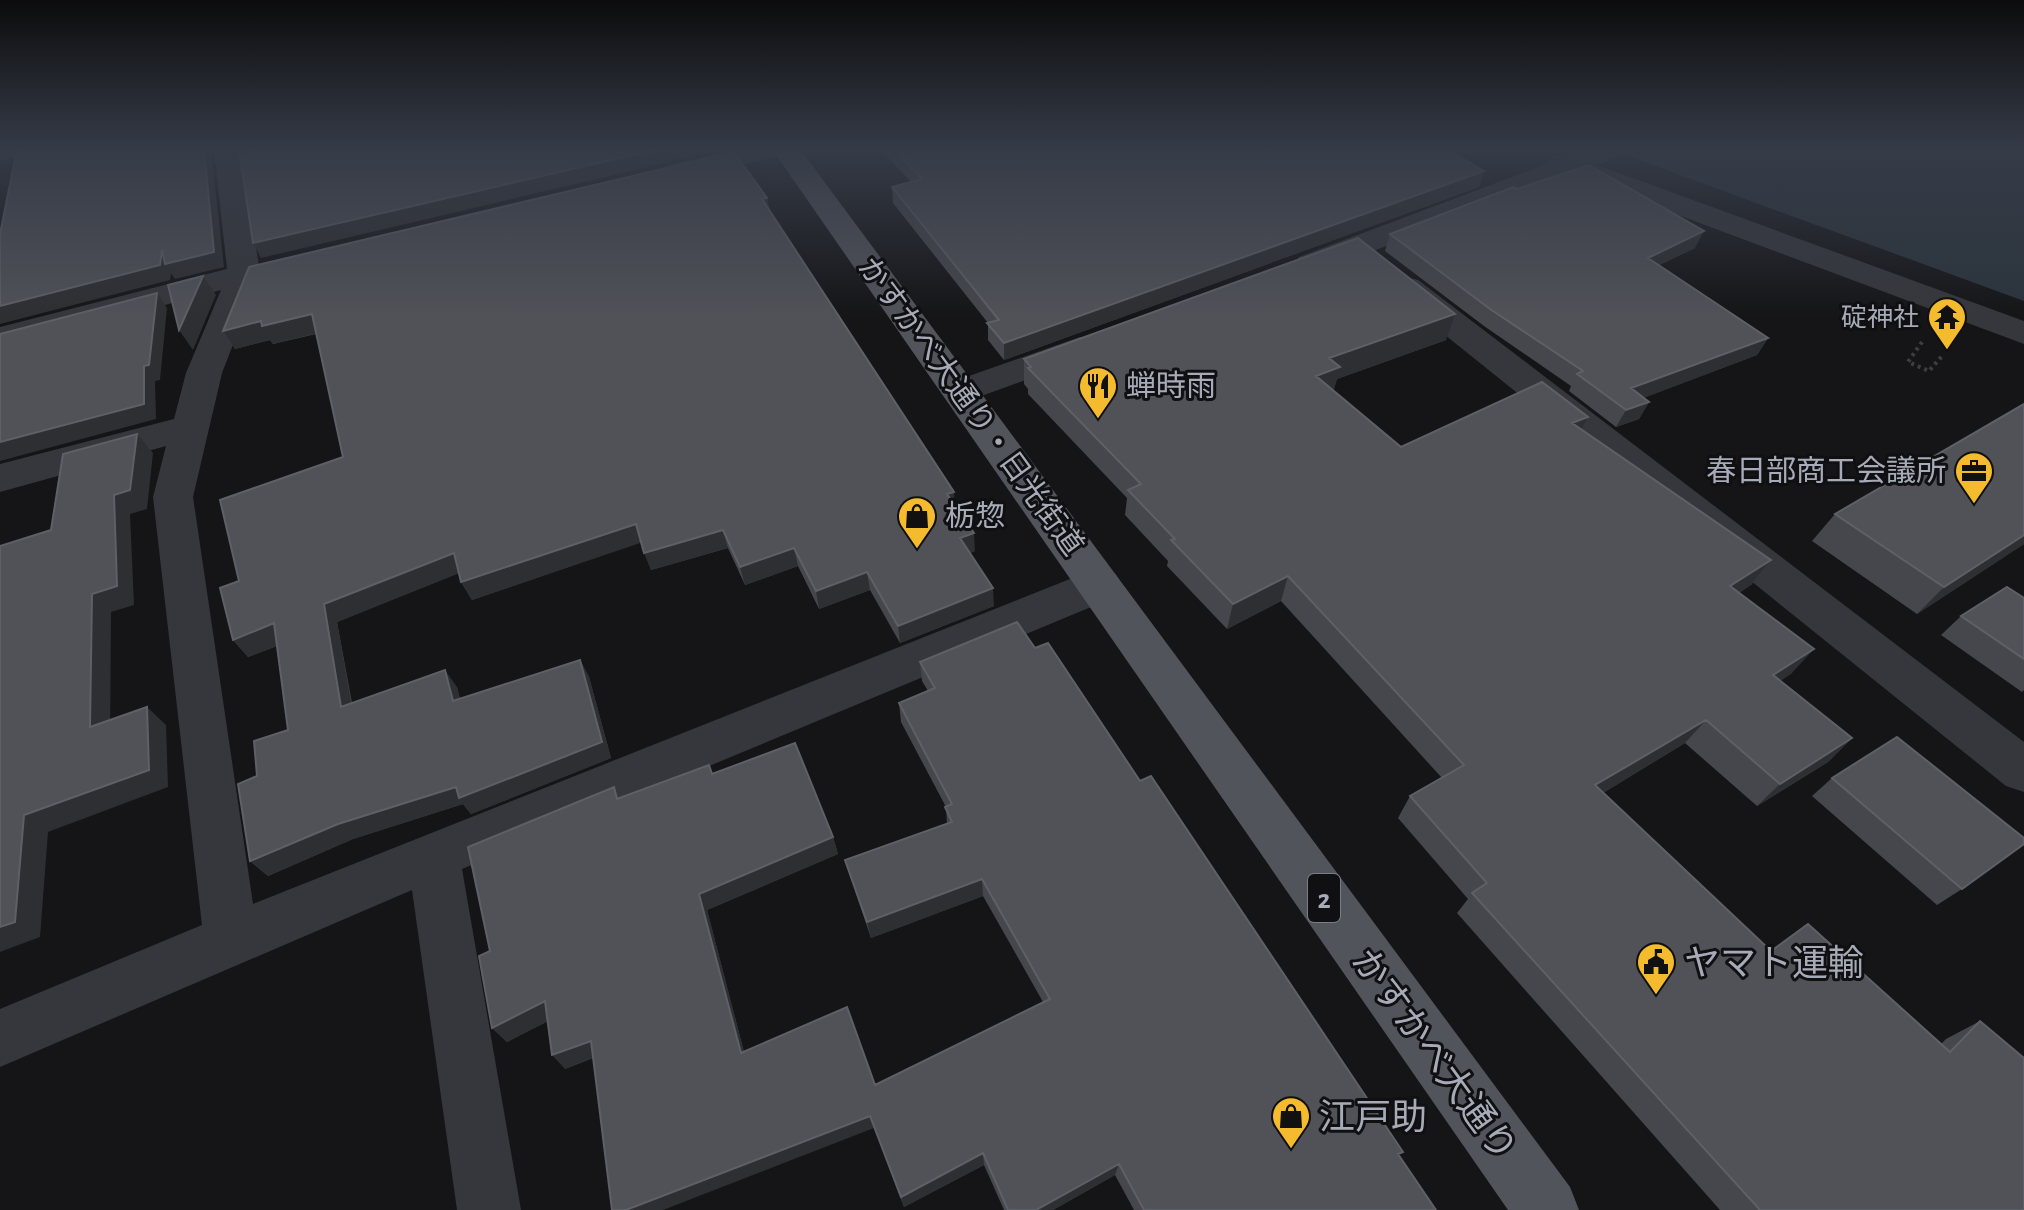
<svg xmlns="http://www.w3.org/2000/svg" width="2024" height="1210" font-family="'Alegreya Sans','Noto Sans JP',sans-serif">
<rect width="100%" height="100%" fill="#151517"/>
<!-- water -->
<path fill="#2b343c" d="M 1609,149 L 2024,149 L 2024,301 Z"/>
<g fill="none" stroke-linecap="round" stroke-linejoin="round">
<!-- path -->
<path stroke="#3c3e43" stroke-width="4" stroke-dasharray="3 4" stroke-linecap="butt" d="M 1922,342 L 1908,362 L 1929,371 L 1942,356"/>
<!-- minor -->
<path fill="#36373c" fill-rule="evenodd" d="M 0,149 L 31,149 L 27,155 L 0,161 Z
M 214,149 L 242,149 L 260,275 L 222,373 L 193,497 L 253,904 L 1085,573 L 1100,569 L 1115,573 L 1122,585 L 1115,597 L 462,869 L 521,1210 L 457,1210 L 412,890 L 0,1067 L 0,1009 L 202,925 L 153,497 L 166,446 L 0,492 L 0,464 L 174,419 L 186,373 L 221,290 L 0,349 L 0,327 L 227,269 Z
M 736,149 L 787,149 L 783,155 L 682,179 L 672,176 L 667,170 L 672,164 Z
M 1586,149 L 1626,149 L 1622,155 L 1597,165 L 2024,321 L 2024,344 L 1571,175 L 1321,271 L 1310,274 L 1299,271 L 1294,264 L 1299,257 L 1549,163 L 1553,156 L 1570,155 Z
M 1406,277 L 1418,280 L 2024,742 L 2024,792 L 2006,786 L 1394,294 L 1389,287 L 1394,280 Z
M 1080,337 L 1092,340 L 1098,348 L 1092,356 L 962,403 L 949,399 L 944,391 L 949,383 Z"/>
<!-- major -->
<path fill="#52545b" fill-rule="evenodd" d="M 772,149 L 800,149 L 1570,1187 L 1579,1210 L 1508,1210 Z"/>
</g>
<!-- wall -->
<path fill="#46474c" d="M 880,149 L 1446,149 L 1484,171 L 1479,187 L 1004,360 L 988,340 L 988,323 L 893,203 L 892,187 L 911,182 Z
M 1517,189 L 1695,248 L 1659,265 L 1768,338 L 1757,355 L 1643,398 L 1649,402 L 1639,419 L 1616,427 L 1569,391 L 1571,386 L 1484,326 L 1385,251 L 1390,234 Z
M 770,211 L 954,505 L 975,551 L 970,553 L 994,606 L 900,643 L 870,590 L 819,609 L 798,566 L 745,585 L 728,548 L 651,570 L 641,542 L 472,600 L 461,582 L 459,573 L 337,622 L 352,703 L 457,687 L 460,699 L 580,660 L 589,677 L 611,758 L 471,814 L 463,804 L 353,839 L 268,876 L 250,861 L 257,776 L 288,730 L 277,646 L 248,657 L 233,640 L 239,581 L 343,457 L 316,334 L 273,344 L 270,340 L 235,349 L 223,331 Z
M 1446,340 L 1337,379 L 1333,391 L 1401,447 L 1581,429 L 1771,560 L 1751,585 L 1739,593 L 1792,673 L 1780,681 L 1852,738 L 1828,762 L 1757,806 L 1685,743 L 1603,793 L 1771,951 L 1941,1044 L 1946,1039 L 1980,1021 L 2024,1210 L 1720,1210 L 1457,913 L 1468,899 L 1398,818 L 1410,796 L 1442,778 L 1281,601 L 1227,629 L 1167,566 L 1168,561 L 1125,515 L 1127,498 L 1028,394 L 1028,389 L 1024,384 L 1024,359 Z
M 1835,514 L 2024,544 L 1917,614 L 1812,541 Z
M 2024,598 L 2024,690 L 2022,692 L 1941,635 L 1961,616 Z
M 1035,648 L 1140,781 L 1436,1210 L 1134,1210 L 1115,1175 L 1053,1210 L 1004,1210 L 984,1165 L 904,1207 L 874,1128 L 593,1058 L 565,1069 L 548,1021 L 507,1042 L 492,1028 L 490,951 L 619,798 L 712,773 L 833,837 L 838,854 L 707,910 L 744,1052 L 875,1085 L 1043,1002 L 983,896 L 871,938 L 850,876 L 845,860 L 947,824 L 946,807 L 901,722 L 899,703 L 928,691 L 922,681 L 920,662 Z
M 1832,778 L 1962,889 L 1937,905 L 1812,796 Z"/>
<!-- shaded-wall -->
<path fill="#2e2f32" d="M 204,149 L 211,149 L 224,267 L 175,279 L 171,273 L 170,280 L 0,324 L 0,306 L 162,250 Z
M 659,149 L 724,149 L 261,258 L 253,243 Z
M 1484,171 L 1479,187 L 1004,360 L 1004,343 Z
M 767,198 L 771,215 L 762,199 Z
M 1704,231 L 1695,248 L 1639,275 L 1648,258 Z
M 203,276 L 216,295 L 193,350 L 179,330 Z
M 157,293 L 167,308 L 160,380 L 155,381 L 156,419 L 0,461 L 0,442 Z
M 312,314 L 322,332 L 273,344 L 270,340 L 235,349 L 223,331 L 261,321 Z
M 1455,314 L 1446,340 L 1337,379 L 1333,393 L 1316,376 L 1329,358 Z
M 1768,338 L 1757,355 L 1622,406 L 1631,388 Z
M 1649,402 L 1639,419 L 1616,427 L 1626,410 Z
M 1588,417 L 1574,443 L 1572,423 Z
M 137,434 L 153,453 L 147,509 L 130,514 L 134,605 L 111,612 L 110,745 L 90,727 L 92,594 L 114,495 Z
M 954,492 L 955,510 L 947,494 Z
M 636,524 L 643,542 L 472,600 L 461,582 Z
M 723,530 L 728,548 L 651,570 L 644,553 Z
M 974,533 L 975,551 L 961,556 L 960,538 Z
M 2024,535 L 2024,544 L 1917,614 L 1944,587 Z
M 794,548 L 798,566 L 745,585 L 740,567 Z
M 454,553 L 464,571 L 337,622 L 355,724 L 341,707 L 324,604 Z
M 1771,560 L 1751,585 L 1711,611 L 1730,586 Z
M 867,572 L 870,590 L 819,609 L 816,591 Z
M 1288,576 L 1281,601 L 1227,629 L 1233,604 Z
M 993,588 L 994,606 L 900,643 L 898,626 Z
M 274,623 L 289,641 L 248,657 L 233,640 Z
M 1814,649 L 1792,673 L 1751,699 L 1773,675 Z
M 580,660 L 589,677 L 611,758 L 471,814 L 463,804 L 353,839 L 268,876 L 250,861 L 338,824 Z
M 445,670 L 457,687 L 465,718 L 453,701 Z
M 147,707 L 166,725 L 168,787 L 48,832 L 40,937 L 0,952 L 0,927 L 24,815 Z
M 1706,720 L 1685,743 L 1578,808 L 1595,785 Z
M 1852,738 L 1828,762 L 1757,806 L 1780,784 Z
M 833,837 L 838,854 L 707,910 L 748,1067 L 741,1053 L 699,894 Z
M 982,879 L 983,896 L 871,938 L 867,922 Z
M 545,1001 L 558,1016 L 507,1042 L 492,1028 Z
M 591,1041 L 602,1054 L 565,1069 L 552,1055 Z
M 870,1116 L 874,1128 L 663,1210 L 626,1210 Z
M 983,1153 L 984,1165 L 904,1207 L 901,1197 Z
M 1119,1164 L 1115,1175 L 1053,1210 L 1036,1210 Z"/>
<!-- building -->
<path fill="#515258" stroke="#5e6067" stroke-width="2" d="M 17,149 L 204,149 L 214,252 L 165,264 L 162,250 L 160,265 L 0,306 L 0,234 Z
M 239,149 L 659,149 L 253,243 Z
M 894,149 L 1446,149 L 1484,171 L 1004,343 L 987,323 L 999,320 L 892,187 L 922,179 Z
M 734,152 L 767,198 L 762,199 L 954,492 L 947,494 L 974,533 L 960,538 L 993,588 L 898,626 L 867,572 L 816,591 L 794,548 L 740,567 L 723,530 L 644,553 L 636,524 L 461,582 L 454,553 L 324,604 L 341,707 L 445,670 L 453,701 L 580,660 L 602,742 L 459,798 L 456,787 L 338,824 L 250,861 L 238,784 L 257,776 L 254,741 L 288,730 L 274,623 L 233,640 L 220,588 L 239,581 L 220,500 L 343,457 L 312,314 L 262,326 L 261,321 L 223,331 L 249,267 Z
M 1589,165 L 1704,231 L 1648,258 L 1768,338 L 1631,388 L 1649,402 L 1626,410 L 1577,374 L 1583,371 L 1490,309 L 1390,234 L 1513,187 L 1517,189 Z
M 1358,238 L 1455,314 L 1329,358 L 1340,367 L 1316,376 L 1401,447 L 1542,382 L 1588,417 L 1572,423 L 1771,560 L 1730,586 L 1814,649 L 1773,675 L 1852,738 L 1780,784 L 1706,720 L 1595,785 L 1771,951 L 1808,924 L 1950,1052 L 1980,1021 L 2024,1058 L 2024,1210 L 1760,1210 L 1472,893 L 1487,883 L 1410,796 L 1464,765 L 1288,576 L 1233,604 L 1171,540 L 1175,539 L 1128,490 L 1141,484 L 1028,368 L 1031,367 L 1024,359 Z
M 203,276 L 179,330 L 168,285 Z
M 157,293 L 149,365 L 144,366 L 144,404 L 0,442 L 0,334 Z
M 2024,404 L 2024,535 L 1944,587 L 1835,514 Z
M 137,434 L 130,490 L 114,495 L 117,586 L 92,594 L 90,727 L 147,707 L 149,770 L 24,815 L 15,922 L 0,927 L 0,546 L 51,530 L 63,454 Z
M 2007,587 L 2024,598 L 2024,659 L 1961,616 Z
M 1017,622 L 1035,648 L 1048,643 L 1140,781 L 1151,776 L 1403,1152 L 1398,1154 L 1436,1210 L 1144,1210 L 1119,1164 L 1036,1210 L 1008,1210 L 983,1153 L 901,1197 L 870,1116 L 626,1210 L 612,1210 L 591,1041 L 552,1055 L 545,1001 L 492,1028 L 479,956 L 490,951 L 468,847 L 614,787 L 617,799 L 709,765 L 712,774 L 795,743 L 833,837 L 699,894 L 741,1053 L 847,1007 L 875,1085 L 1050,999 L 982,879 L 867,922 L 845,860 L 952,822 L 945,807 L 952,804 L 899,703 L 935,688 L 920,662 Z
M 1897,737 L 2024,838 L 2024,844 L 1962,889 L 1832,778 Z"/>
<!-- sky -->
<linearGradient id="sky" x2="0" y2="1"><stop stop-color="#0c0c0d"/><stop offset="0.47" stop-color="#353b47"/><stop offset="1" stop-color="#353b47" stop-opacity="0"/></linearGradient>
<rect width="2024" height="318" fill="url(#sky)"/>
<!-- icons -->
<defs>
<g id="temple-pin" transform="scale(2)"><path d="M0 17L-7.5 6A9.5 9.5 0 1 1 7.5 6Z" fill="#f5bb2f" stroke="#101012"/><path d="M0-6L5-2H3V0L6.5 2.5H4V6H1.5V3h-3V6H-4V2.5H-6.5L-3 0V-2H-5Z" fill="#111"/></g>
<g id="restaurant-pin" transform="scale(2)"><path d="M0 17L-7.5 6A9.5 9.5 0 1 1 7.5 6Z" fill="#f5bb2f" stroke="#101012"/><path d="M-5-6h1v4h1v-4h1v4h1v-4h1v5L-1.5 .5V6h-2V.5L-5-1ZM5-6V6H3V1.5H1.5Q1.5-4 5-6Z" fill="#111"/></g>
<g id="office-pin" transform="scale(2)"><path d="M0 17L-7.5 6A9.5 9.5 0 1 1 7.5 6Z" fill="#f5bb2f" stroke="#101012"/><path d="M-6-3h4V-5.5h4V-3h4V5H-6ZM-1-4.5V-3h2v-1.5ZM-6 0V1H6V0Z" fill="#111"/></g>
<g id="shop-pin" transform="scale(2)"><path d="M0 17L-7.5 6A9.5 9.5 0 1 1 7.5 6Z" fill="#f5bb2f" stroke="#101012"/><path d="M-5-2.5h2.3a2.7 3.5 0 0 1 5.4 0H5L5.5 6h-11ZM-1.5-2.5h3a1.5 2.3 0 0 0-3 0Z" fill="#111"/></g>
<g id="civic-pin" transform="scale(2)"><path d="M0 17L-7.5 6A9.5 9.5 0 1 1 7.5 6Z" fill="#f5bb2f" stroke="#101012"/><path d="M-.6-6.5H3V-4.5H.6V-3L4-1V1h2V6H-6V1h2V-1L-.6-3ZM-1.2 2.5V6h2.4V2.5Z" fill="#111"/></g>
</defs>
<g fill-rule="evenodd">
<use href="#temple-pin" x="1947" y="317"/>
<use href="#restaurant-pin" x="1098" y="386"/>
<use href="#office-pin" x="1974" y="471"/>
<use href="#shop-pin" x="917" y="516"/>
<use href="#civic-pin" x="1656" y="962"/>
<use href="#shop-pin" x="1291" y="1116"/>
</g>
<g text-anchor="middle" stroke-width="6" stroke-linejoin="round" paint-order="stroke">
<!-- far-poi labels -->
<g font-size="26" fill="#a7abb8" stroke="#101012" text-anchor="end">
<text x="1919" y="326">碇神社</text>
</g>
<!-- shield labels -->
<rect fill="#101012" stroke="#7a7c86" stroke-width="2" x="1308" y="874" width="32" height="48" rx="6"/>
<g font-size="28" font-weight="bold" fill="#a7abb8">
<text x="1324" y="908">2</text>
</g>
<!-- poi labels -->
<g font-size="30" fill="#a7abb8" stroke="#101012" text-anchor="start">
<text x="1126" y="396">蝉時雨</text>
<text x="1946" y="481" text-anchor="end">春日部商工会議所</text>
<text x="945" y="526">栃惣</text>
</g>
<!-- street labels -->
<g font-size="30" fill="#a7abb8" stroke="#101012">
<text transform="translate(971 406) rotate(54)" y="10">かすかべ大通り・日光街道</text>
</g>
<!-- near-poi labels -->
<g font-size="36" fill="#a7abb8" stroke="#101012" text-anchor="start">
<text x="1684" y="975">ヤマト運輸</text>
<text x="1319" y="1129">江戸助</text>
</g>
<!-- near-street labels -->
<g font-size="36" fill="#a7abb8" stroke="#101012">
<text transform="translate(1435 1054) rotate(54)" y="13">かすかべ大通り</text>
</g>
</g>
</svg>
